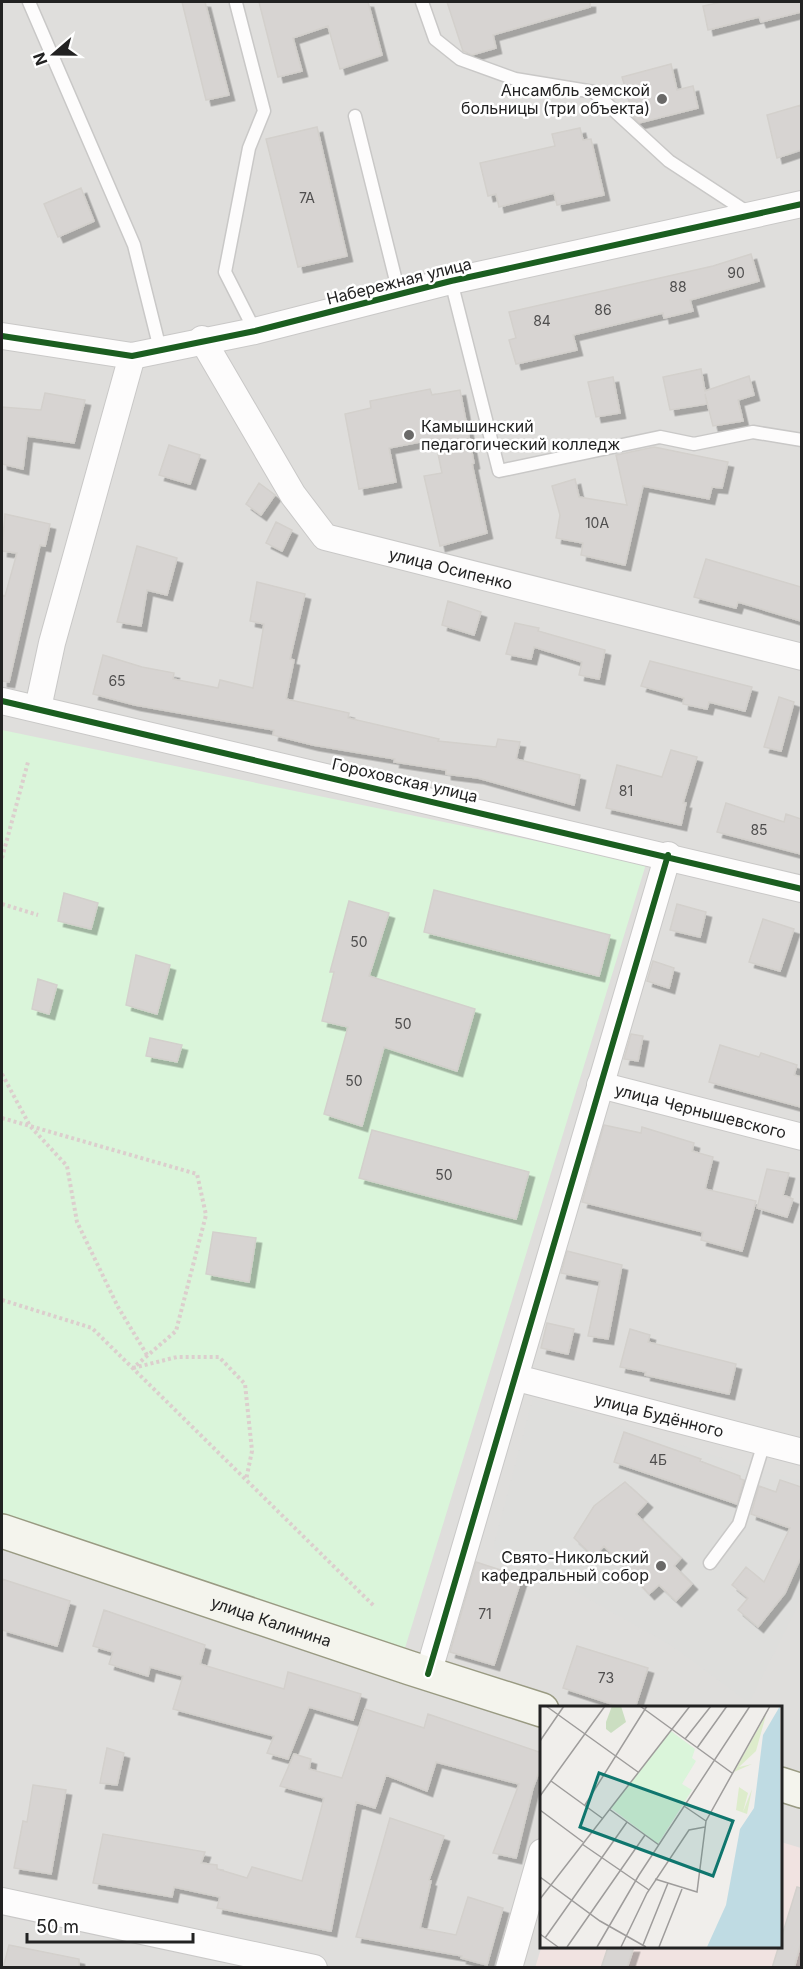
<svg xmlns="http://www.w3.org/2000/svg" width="803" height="1969" font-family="Inter,sans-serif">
<defs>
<filter id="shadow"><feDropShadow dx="5.5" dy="5.5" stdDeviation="0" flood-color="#0004"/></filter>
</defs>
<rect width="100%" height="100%" fill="#f0eeeb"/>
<!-- residential -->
<path fill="#dfdedc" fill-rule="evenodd" d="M 2,2 L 801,2 L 801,1967 L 2,1968 ZM 542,1708 L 780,1708 L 780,1946 L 542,1946 Z"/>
<!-- commercial -->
<path fill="#f1e3e1" d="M 781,1842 L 801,1848 L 801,1967 L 535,1968 L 542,1945 L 780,1946 Z"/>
<!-- religious -->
<path fill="#dededc" d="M 533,1398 L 756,1469 L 801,1480 L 801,1591 L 796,1610 L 749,1703 L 672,1646 L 573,1590 L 550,1584 L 493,1548 Z"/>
<!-- park -->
<path fill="#daf5da" d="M 2,730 L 646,864 L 405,1648 L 2,1518 Z"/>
<!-- building -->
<path fill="#d7d4d2" stroke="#d3d0cc" stroke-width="1.5" filter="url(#shadow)" d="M 182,2 L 205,2 L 229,95 L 206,100 Z
M 259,2 L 368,2 L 382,55 L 340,69 L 328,26 L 293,38 L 302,71 L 278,77 Z
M 447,2 L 590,2 L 590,7 L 493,35 L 496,48 L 472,55 L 463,51 Z
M 722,2 L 801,2 L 801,12 L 761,22 L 759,17 L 708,30 L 703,6 Z
M 671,64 L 677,90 L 693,86 L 698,108 L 639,123 L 634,118 L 622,77 Z
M 801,105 L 801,150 L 777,158 L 767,115 Z
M 317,127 L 347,256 L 298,267 L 266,139 Z
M 580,128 L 583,140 L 591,139 L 604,195 L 557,205 L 554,193 L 499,207 L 496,194 L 488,196 L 480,163 L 555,146 L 552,134 Z
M 81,188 L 94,221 L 58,237 L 44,204 Z
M 751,254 L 759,281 L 690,300 L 693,311 L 664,318 L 663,313 L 573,335 L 577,350 L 516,364 L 509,340 L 516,338 L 509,312 L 713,266 Z
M 701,369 L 705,391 L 749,376 L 754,395 L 738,400 L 743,421 L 713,426 L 705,394 L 707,404 L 670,410 L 663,377 Z
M 613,377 L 620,413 L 596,417 L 588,382 Z
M 430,389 L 432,395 L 460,390 L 474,463 L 472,464 L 487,533 L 440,546 L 424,476 L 442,473 L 435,439 L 389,448 L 396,482 L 359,489 L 345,414 L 371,408 L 370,401 Z
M 45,393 L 85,400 L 74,443 L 27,436 L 23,469 L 2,464 L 2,407 L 41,410 Z
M 169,445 L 200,455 L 190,484 L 159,475 Z
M 654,447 L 728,462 L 722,488 L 712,487 L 709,499 L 643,486 L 625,565 L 581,555 L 583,543 L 556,538 L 560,515 L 552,486 L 575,479 L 579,497 L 627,505 L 616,455 Z
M 259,483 L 275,495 L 261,515 L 246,504 Z
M 5,514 L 50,524 L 45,546 L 40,545 L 9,682 L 2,681 L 2,595 L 5,596 L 17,553 L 2,551 Z
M 276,522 L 292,530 L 282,551 L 266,543 Z
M 137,546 L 177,558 L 167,595 L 147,590 L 141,626 L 117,622 Z
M 706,559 L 801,587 L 801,621 L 738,602 L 736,608 L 694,597 Z
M 257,582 L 305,594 L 290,659 L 294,660 L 286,699 L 349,713 L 348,718 L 439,739 L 438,741 L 496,747 L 498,739 L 520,742 L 516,759 L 580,775 L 574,805 L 478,778 L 446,774 L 446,770 L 394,762 L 395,759 L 313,745 L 273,735 L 274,730 L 135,705 L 93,694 L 103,655 L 142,667 L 174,673 L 173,679 L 218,688 L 220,680 L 253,688 L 264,624 L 250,621 Z
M 448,601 L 481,612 L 474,635 L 442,625 Z
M 515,623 L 539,628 L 538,631 L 605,650 L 599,679 L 579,675 L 582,662 L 534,647 L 531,659 L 506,654 Z
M 650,661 L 752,687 L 745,711 L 709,702 L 707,709 L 683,704 L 684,698 L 641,686 Z
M 779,697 L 794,702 L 781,751 L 764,747 Z
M 671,750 L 697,757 L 683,803 L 686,803 L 681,825 L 606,808 L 617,765 L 662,777 Z
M 726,803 L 784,822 L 786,814 L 801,819 L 801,854 L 717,832 Z
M 434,890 L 610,935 L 599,976 L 424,932 Z
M 64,893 L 98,903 L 91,929 L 58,921 Z
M 349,901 L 389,913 L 369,976 L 475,1009 L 457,1071 L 384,1047 L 362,1126 L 324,1114 L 348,1027 L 322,1021 L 334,972 L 330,972 Z
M 677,904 L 706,912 L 700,937 L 670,930 Z
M 763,919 L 794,929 L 780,971 L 749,962 Z
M 136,955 L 170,965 L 157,1014 L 126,1005 Z
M 653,961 L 674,968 L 669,988 L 647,981 Z
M 38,979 L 57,985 L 49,1014 L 32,1009 Z
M 631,1034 L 643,1036 L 638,1061 L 624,1059 Z
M 150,1038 L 182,1045 L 177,1062 L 146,1056 Z
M 720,1045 L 759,1057 L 761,1053 L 797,1065 L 794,1075 L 801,1077 L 801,1107 L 709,1082 Z
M 604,1125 L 641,1133 L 642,1127 L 694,1143 L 692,1151 L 713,1157 L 705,1189 L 756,1201 L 742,1251 L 701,1240 L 703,1232 L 582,1202 Z
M 372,1130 L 529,1172 L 516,1219 L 359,1178 Z
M 767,1169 L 789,1173 L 783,1195 L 793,1199 L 787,1217 L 757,1208 Z
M 213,1232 L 256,1238 L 249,1282 L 206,1274 Z
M 567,1251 L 622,1265 L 608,1339 L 588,1336 L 600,1281 L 561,1273 Z
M 547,1323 L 574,1329 L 568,1354 L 541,1348 Z
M 630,1329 L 650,1335 L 648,1342 L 736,1364 L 729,1394 L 645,1375 L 646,1372 L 620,1367 Z
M 624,1432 L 701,1459 L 700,1461 L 740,1476 L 740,1479 L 744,1480 L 737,1504 L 614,1462 Z
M 780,1480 L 801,1487 L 801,1557 L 785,1593 L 758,1627 L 738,1610 L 748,1598 L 732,1585 L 746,1567 L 764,1582 L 790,1528 L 751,1514 L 759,1486 L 776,1492 Z
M 625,1482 L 647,1502 L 636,1514 L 681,1558 L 674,1566 L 692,1584 L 676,1601 L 659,1585 L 649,1594 L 604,1546 L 594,1557 L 574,1538 L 594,1506 Z
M 476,1562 L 522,1577 L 494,1665 L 450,1652 Z
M 2,1579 L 70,1601 L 57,1646 L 2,1630 Z
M 104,1610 L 205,1645 L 200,1664 L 284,1689 L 288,1672 L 361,1694 L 353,1720 L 309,1707 L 288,1759 L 267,1753 L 274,1736 L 173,1709 L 183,1676 L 150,1667 L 148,1676 L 109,1664 L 113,1652 L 93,1646 Z
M 577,1646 L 648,1668 L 635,1708 L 624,1708 L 563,1688 Z
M 365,1709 L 424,1728 L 428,1714 L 542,1753 L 542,1764 L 533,1788 L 516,1858 L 493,1853 L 519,1784 L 436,1762 L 427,1791 L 386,1775 L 375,1808 L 356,1802 L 331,1931 L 217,1908 L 220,1897 L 174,1887 L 172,1897 L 93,1883 L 103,1834 L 205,1852 L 201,1863 L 217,1865 L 217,1869 L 247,1878 L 252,1867 L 302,1881 L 324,1798 L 280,1786 L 294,1754 L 311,1759 L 309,1769 L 342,1778 Z
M 107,1748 L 124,1753 L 117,1785 L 100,1783 Z
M 33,1785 L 66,1790 L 51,1874 L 14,1868 L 23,1821 L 27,1822 Z
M 390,1818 L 444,1836 L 429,1880 L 431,1881 L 420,1928 L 456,1935 L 468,1897 L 503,1908 L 487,1965 L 461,1958 L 462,1956 L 356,1937 Z
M 797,1887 L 801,1888 L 801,1943 L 794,1968 L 772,1968 Z
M 9,1945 L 79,1959 L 79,1968 L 3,1968 Z
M 608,1947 L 634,1947 L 627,1968 L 601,1968 Z"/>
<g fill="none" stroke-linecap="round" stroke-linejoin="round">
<!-- lane casing -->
<g stroke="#c9c8c7" stroke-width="15">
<path id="lane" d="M 29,2 L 134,245 L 160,349
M 422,2 L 435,39 L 460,59 L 515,79 L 594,92 L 669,161 L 750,214
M 236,3 L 264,111 L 249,148 L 225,272 L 255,331
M 355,116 L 399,293
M 451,281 L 499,471 L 660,437 L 694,444 L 753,432 L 802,440
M 710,1563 L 739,1524 L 764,1443"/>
</g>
<!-- street casing -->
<g stroke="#c9c8c7" stroke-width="28">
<g id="street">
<path d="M 2,336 L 132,356 L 255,331 L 451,281 L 802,204"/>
<path id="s1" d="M 202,339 L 293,495 L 325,537 L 802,657"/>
<path d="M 2,701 L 802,889"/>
<path d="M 38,708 L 52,643 L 132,356"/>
<path id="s2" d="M 600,1085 L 802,1137"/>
<path id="s3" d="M 517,1378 L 802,1452"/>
<path d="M 428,1674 L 668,855"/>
<path d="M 2,1901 L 314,1968"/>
<path d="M 509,1968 L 542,1852"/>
</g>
</g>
<!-- secondary casing -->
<g stroke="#999a82" stroke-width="36">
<g id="secondary">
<path id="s4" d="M 2,1531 L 410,1668 L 542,1710"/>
<path d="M 780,1784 L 802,1791"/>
</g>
</g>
<!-- path -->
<path stroke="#dccecd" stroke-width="4" stroke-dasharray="3 3" stroke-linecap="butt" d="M 2,858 L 28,762
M 2,904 L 38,915
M 2,1074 L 30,1126 L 67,1166 L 77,1222 L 118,1307 L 147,1355
M 2,1118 L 197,1174 L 206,1215 L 176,1331 L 133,1368
M 2,1300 L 92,1328 L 375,1607
M 133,1368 L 177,1357 L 219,1357 L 245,1384 L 252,1451 L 246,1480"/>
<!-- lane -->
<use href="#lane" stroke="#fdfcfc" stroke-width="12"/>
<!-- street -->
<use href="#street" stroke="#fdfcfc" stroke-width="26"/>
<!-- secondary -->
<use href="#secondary" stroke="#f4f4ed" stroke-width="33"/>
<!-- cycleway casing -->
<g stroke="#fff" stroke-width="10">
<path id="cycleway" d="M 2,336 L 132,356 L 255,331 L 451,281 L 802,204
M 2,701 L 802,889
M 428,1674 L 668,855"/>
</g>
<!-- cycleway -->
<use href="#cycleway" stroke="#1b5e20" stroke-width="6"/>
</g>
<!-- markers -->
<g fill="#6a6968" stroke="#fff" stroke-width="2">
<circle cx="662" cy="99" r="6"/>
<circle cx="409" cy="435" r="6"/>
<circle cx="661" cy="1566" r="6"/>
</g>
<g text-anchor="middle" stroke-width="5" stroke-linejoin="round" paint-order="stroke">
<!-- number labels -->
<g font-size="14" fill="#4f4e4e">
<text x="307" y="203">7А</text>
<text x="736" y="278">90</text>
<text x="678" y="292">88</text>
<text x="603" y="315">86</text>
<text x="542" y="326">84</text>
<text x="597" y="528">10А</text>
<text x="117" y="686">65</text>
<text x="626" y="796">81</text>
<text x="759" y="835">85</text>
<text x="359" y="947">50</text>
<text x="403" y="1029">50</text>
<text x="354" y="1086">50</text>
<text x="444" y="1180">50</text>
<text x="658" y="1465">4Б</text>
<text x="485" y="1619">71</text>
<text x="606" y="1683">73</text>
</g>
<!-- poi labels -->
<g font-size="16" fill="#222" stroke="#fff" text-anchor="end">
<text x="650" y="96">Ансамбль земской<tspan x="650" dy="18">больницы (три объекта)</tspan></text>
<text x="421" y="432" text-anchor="start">Камышинский<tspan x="421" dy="18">педагогический колледж</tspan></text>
<text x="649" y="1563">Свято-Никольский<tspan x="649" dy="18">кафедральный собор</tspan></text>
</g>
<!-- street labels -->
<g font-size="16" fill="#222" stroke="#fff">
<text transform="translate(399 281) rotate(-14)" y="6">Набережная улица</text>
<text dy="6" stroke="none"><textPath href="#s1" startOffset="363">улица Осипенко</textPath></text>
<text transform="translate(405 780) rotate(13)" y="6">Гороховская улица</text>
<text dy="6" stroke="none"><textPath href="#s2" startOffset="104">улица Чернышевского</textPath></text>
<text dy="6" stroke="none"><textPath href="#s3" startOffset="147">улица Будённого</textPath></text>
<text dy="6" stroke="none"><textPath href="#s4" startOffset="284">улица Калинина</textPath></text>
</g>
</g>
<!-- overview -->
<g transform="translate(540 1706)">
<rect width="242" height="242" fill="#f0eeeb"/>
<path d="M 226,9 L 216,45 L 199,61 L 212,58 L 194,66 ZM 199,81 L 208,87 L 203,106 L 212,83 L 207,108 L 196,104 Z" fill="#ddeccb"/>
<path d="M 72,0 L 81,0 L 86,16 L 71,27 L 66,23 L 66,16 Z" fill="#cbdec1"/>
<path d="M 131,25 L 155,43 L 152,52 L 156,55 L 142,78 L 152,84 L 118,138 L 71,102 Z" fill="#daf5da"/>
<path d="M 240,0 L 241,241 L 167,241 L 186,199 L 200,123 L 214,102 L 223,29 Z" fill="#bfdbe3"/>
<path fill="none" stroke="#9e9c9b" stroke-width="1.5" d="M 6,0 L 98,66M 100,0 L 192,67M 145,33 L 171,0M 0,35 L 24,0M 157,42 L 187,0M 11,75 L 62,112M 0,90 L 65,0M 45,99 L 107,0M 144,100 L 166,115M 69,103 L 119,139M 0,104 L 43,136M 42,138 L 109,184M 0,171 L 60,215 L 106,241M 115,173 L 157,186 L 166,115 L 230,0M 0,193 L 150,0M 0,228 L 18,241M 5,232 L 87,116M 103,239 L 128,177M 27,241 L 105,129M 57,241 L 99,169 L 210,0M 81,241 L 107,187 L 149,124 L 165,121M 119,241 L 142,183"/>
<path fill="#0f766e" fill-opacity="0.15" stroke="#0f766e" stroke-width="3" d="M 59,67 L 193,115 L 173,170 L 40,121 Z"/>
<rect width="242" height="242" fill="none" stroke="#222" stroke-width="3"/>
</g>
<!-- border -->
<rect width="803" height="1969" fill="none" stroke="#222222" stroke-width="6"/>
<!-- north arrow -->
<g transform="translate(54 54) rotate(250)" stroke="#ffffff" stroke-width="4.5" paint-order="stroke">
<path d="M0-4.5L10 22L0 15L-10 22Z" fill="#222222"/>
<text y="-9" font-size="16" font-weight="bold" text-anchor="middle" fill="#222222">N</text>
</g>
<!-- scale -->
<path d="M27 1933v9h166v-9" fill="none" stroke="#222222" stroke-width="3"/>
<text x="36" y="1933" font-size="18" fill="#222222" stroke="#ffffff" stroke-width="4.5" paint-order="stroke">50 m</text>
</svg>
